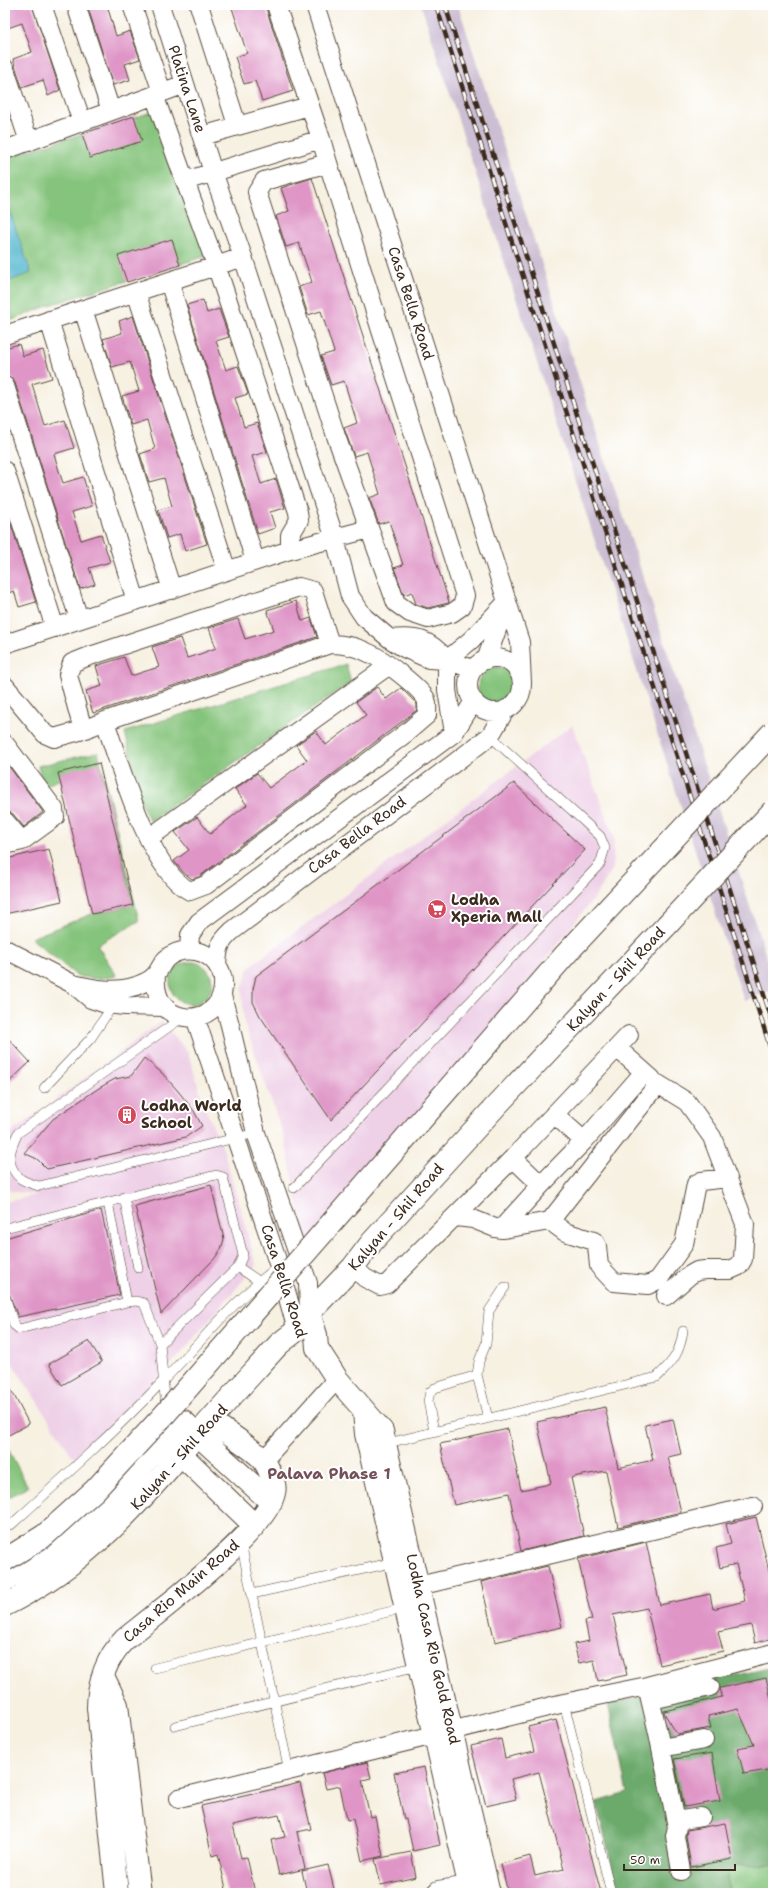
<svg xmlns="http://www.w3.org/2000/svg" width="778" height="1898" font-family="'Shantell Sans',sans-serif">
<rect width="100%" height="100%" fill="#fff"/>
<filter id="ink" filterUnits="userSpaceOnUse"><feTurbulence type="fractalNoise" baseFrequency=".025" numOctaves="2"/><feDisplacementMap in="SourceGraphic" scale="8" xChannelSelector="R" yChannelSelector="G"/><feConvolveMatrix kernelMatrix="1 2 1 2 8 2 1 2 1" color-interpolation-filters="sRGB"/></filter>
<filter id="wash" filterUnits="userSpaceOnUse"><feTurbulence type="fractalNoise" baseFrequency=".012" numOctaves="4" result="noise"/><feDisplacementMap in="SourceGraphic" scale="16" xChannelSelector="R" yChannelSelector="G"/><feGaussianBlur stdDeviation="0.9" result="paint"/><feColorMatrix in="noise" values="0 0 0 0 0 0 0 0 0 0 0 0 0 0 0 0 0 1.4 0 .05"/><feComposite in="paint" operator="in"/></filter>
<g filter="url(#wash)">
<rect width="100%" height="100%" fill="#f7f1e2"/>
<!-- built -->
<path fill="#eed0e7" d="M 572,725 L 614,837 L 613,868 L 597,894 L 309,1260 L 285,1140 L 244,1022 L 242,990 L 249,967 Z
M 162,1021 L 188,1053 L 206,1111 L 223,1148 L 256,1265 L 173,1363 L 75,1460 L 5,1352 L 5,1202 L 37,1195 L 10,1191 L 5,1175 L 5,1141 L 8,1135 Z"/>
<!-- industrial -->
<path fill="#ccbed3" d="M 421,5 L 458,5 L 773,978 L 773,990 L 744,1001 Z"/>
<!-- green -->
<path fill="#85c47c" stroke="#60774d" d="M 152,112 L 206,256 L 47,306 L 5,323 L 5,158 Z
M 346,664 L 351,682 L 150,821 L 142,805 L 125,732 Z
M478 686a19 19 0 1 1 38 0a19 19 0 1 1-38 0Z
M 98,752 L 139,921 L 97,945 L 117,976 L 97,979 L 77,976 L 31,938 L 92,914 L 133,905 L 99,763 L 44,786 L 38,766 Z
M170 983a21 21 0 1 1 42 0a21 21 0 1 1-42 0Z
M 5,1443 L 28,1487 L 5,1499 Z
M 773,1864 L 773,1893 L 732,1893 L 727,1880 L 728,1871 L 736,1865 Z"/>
<!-- forest -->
<path fill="#6caa6c" stroke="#546a45" d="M 773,1667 L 773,1864 L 736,1865 L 728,1871 L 727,1880 L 732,1893 L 619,1893 L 596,1802 L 627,1793 L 608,1704 Z"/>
<!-- water -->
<path fill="#51b7cf" stroke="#467076" d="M 773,124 L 773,208 L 770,204 L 770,135 Z
M 9,209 L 31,273 L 6,282 L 5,210 Z"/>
<g id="blocks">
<!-- building -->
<path fill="#df96c7" d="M 5,5 L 32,5 L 60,90 L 48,96 L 43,80 L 22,87 L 13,59 L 32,52 L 22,23 L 5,29 Z
M 87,5 L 107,5 L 116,36 L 130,31 L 140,59 L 125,64 L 130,80 L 113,85 Z
M 231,5 L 265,5 L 293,91 L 262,101 L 255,81 L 244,84 L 235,57 L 247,53 Z
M 134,116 L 142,141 L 90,158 L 82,134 Z
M 312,178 L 449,602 L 448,603 L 428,608 L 416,604 L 412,592 L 404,595 L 394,568 L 403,565 L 389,521 L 379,524 L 369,498 L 380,494 L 367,452 L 354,456 L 344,428 L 357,423 L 344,381 L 331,385 L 321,356 L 334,352 L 321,311 L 308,315 L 299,287 L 312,282 L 299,243 L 286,247 L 276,216 L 289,211 L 281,188 Z
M 172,239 L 180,265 L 127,282 L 118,256 Z
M 203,300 L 207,313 L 219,309 L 229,337 L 216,341 L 226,370 L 238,366 L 248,394 L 235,398 L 244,427 L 257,423 L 267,452 L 252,456 L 261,484 L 276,479 L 285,508 L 270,512 L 275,528 L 258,534 L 187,305 Z
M 133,316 L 207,544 L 185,551 L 180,534 L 167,538 L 158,510 L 172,506 L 164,478 L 149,482 L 140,454 L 155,449 L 147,420 L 131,425 L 122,396 L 139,391 L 130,362 L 112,367 L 103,339 L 122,333 L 119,321 Z
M 19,344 L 23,356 L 43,350 L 52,378 L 32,384 L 45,426 L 65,420 L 74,448 L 54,454 L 59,471 L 63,483 L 83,477 L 92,506 L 72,512 L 77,528 L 81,540 L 101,534 L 110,562 L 89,568 L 95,584 L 80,589 L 15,383 L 12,378 L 5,376 L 5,348 Z
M 5,506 L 36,602 L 19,607 L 14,591 L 5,594 Z
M 296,601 L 302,621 L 311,618 L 317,637 L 93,713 L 86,691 L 102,686 L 96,666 L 124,657 L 131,676 L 143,672 L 159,667 L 152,647 L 180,638 L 187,658 L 200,654 L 216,648 L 209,628 L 238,619 L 245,639 L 274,630 L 267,610 Z
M 377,687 L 386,699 L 401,688 L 417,704 L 417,710 L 199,877 L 192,879 L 183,872 L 174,861 L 189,850 L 175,832 L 197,817 L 210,834 L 247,805 L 235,789 L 257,773 L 269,788 L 307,760 L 296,745 L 316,731 L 326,745 L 366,715 L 356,702 Z
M 5,761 L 43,812 L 24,827 L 13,814 L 5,811 Z
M 99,763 L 133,905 L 92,914 L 58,773 Z
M 514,783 L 585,850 L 331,1120 L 260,1016 L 253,1002 L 253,989 L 256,976 Z
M 49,849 L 62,901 L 5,914 L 5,859 Z
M 5,1035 L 30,1062 L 5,1086 Z
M 144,1058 L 162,1073 L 178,1091 L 194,1111 L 202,1126 L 186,1137 L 47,1169 L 37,1159 L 24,1153 L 53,1119 L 99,1088 L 115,1079 L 131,1076 Z
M 211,1185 L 224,1239 L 221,1249 L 215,1258 L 161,1314 L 135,1206 Z
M 101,1210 L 120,1295 L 18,1317 L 8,1291 L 5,1276 L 5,1238 Z
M 89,1341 L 102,1362 L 62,1385 L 49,1364 Z
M 5,1378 L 29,1424 L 5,1437 Z
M 605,1407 L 618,1468 L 653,1460 L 645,1425 L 673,1419 L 681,1454 L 668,1457 L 681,1512 L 618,1527 L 606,1471 L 578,1476 L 571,1478 L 584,1536 L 521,1551 L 509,1493 L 454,1505 L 440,1444 L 508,1429 L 521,1490 L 545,1485 L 551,1483 L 537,1422 Z
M 756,1517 L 773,1587 L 773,1638 L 755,1643 L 751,1625 L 718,1632 L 723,1651 L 660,1665 L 647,1608 L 613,1615 L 627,1675 L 598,1681 L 594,1660 L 579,1663 L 574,1644 L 589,1641 L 585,1621 L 592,1620 L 578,1559 L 646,1542 L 660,1605 L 710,1594 L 713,1609 L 745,1601 L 736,1564 L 720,1568 L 716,1548 L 731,1544 L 726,1524 Z
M 548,1566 L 562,1627 L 495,1642 L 481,1582 Z
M 766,1678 L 773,1708 L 773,1769 L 744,1774 L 737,1748 L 754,1745 L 738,1709 L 708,1716 L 711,1728 L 677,1734 L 664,1713 L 664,1711 L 722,1697 L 720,1688 Z
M 556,1720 L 601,1893 L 570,1893 L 569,1889 L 553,1893 L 508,1893 L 501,1864 L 530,1856 L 535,1876 L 564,1869 L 539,1772 L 511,1779 L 516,1799 L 486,1806 L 471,1746 L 501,1739 L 505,1758 L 534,1751 L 528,1727 Z
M 712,1753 L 720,1801 L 684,1807 L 674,1759 Z
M 367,1762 L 371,1778 L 362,1780 L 370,1817 L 375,1816 L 383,1856 L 362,1861 L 353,1819 L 347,1820 L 340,1786 L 326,1789 L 322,1773 Z
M 424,1767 L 440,1845 L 413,1851 L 406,1819 L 404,1819 L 394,1773 Z
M 300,1783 L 311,1829 L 297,1832 L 305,1869 L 279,1875 L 271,1840 L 285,1837 L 279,1815 L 233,1825 L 241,1858 L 247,1857 L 255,1893 L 227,1893 L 218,1854 L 212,1856 L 201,1806 Z
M 725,1823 L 732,1859 L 691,1867 L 686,1836 L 687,1830 Z
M 411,1852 L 416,1877 L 381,1885 L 375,1859 Z
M 328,1865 L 335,1893 L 307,1893 L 302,1871 Z"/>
</g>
</g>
<g filter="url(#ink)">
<use href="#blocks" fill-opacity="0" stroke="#57483b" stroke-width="1"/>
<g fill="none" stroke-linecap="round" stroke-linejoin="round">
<!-- service casing -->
<g stroke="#57483b" stroke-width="10">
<path id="service" d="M 183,1017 L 18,1133 C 10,1149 4,1165 21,1179 C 25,1182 33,1184 39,1186 L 256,1133
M 44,1088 L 91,1038 L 113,1005
M 294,1188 L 600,864 L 605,848 L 600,836 L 490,736
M 124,1197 L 138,1268
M 108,1202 L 127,1302
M 5,1228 L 216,1175 L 223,1177 L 243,1255 L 238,1267 L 160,1344
M 238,1267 L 260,1282
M 5,1296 L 14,1325 L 19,1329 L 127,1302 L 136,1301 L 144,1303 L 160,1344 L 166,1408
M 488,1418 L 477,1375 L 479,1361 L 486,1344 L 489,1311 L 505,1287
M 434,1431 L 428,1401 L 430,1392 L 435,1388 L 477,1375
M 384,1444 L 657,1377 C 673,1362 680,1353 683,1331
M 11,1525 C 63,1478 115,1431 163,1381 C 201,1342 235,1299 279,1266
M 241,1543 L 289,1771
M 252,1594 L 395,1562
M 155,1668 L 405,1608
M 564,1703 L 611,1893
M 175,1726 L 418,1666"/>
</g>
<!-- minor casing -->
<g stroke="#57483b" stroke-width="20">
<path id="minor" d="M 42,5 L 82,122
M 76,5 L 111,111
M 132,5 L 162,92
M 160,5 L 213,172 L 243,257 L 335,539 L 350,596 L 364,617 L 390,639 L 404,648 L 429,659 L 447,660 L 472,669
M 199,5 L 237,125
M 276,5 L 321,139
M 315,5 L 520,642 L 522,683
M 5,69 L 29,142
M 154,95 L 185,181 L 321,139 L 328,163 L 465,596 L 462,606 L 452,613 L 428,619 L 410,613 L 396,603 L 336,436 L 257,192 L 264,181 L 328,163
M 202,136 L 309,106
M 5,150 L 185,84
M 185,181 L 216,265 L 298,512 L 299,520 L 290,535 L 290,550
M 169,281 L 255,561
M 136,292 L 227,571
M 83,309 L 172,590
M 49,320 L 136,601
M 5,335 L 243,257
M 5,386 L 79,619
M 5,471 L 55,628
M 390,639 C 417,636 429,639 447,660 L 447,690 L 454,733
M 5,644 L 290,550 L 369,529
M468 685a27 27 0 1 1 54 0a27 27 0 1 1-54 0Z
M 447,660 L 471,640 L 507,602
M 486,660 L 504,610
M 5,686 L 45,734 L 54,738 L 83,730 L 105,721 L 330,644 C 344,644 358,647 371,654 C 384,660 419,687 426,699 C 428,705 427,709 427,715 L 406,733 L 206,885 L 190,891 C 150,872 119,763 105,721
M 83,730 L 68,675 L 72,663 L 87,657 L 299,587 L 313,591 L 330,644
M 5,744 L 54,809 L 55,817 L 22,841 L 5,845
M 5,821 L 22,841
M 149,838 L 388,666
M 5,949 L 73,984 L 91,999 L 106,1004 L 125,1006 L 164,1007
M 189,950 L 190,935 L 199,922 L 454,733 L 474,701
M 217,965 C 218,948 219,943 232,931 L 490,736 L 506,709
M 73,984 C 94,989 114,993 136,986 C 141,984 150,981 154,976 C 159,972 161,964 166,959 C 178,947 201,948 213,960 C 220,967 224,977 223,987 C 220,1029 151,1030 156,975
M 222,996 L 230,1025 L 256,1133 L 308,1283 L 309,1313
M 195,1017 L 279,1266 L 297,1330
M 617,1048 L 652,1079
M 554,1114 L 584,1141
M 541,1185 L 584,1141 L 644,1072
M 456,1217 L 473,1219 L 495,1228 L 504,1229 L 550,1221
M 550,1221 L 658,1084 L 687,1102 L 712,1137 L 745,1224 L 743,1259 L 739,1266 L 730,1270 L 705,1270 L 697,1271 L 690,1275 L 666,1296
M 550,1221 L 565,1232 L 594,1241 L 597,1246 L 599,1266 L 614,1282 L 648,1285 L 658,1280 L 684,1244 L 696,1184 L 701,1181 L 728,1178
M 501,1229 L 541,1185 L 513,1158
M 353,1267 L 365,1278 L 380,1286 L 387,1284 L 513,1158 L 629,1035
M 263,1461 L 337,1379
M 406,1589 L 753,1506
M 647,1686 L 658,1733 L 677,1827 L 675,1836 L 681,1871
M 651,1700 L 710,1687
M 661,1748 L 704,1740
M 179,1798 L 564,1703 L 647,1686 L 773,1653
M 676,1821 L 701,1817
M 435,1893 L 438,1890 L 469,1885"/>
</g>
<!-- tertiary casing -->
<g stroke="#57483b" stroke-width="24">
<path id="tertiary" d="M 309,1313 L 316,1335 L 317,1348 L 337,1379 L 382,1431 L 489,1893
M 364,1412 L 366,1434 L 471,1893
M 198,1435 L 271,1502
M 167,1441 L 254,1525
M 103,1676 L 117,1705 L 140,1893
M 117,1893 L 98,1708 C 98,1682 107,1657 125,1639 C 152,1617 285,1518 274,1484 C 272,1477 268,1467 264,1461 C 258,1452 222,1429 211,1421"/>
</g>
<!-- primary casing -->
<g stroke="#57483b" stroke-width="24">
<path id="primary" d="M 5,1580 C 36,1566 66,1546 90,1522 C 123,1490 150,1453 183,1421 L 198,1435
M 5,1605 C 84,1567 142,1501 198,1434 C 224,1404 252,1374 279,1344 L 297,1330 L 309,1313 L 353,1267 L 372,1242 L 496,1106 L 667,925"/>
</g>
<!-- service -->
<use href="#service" stroke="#fff" stroke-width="9"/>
<!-- minor -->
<use href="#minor" stroke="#fff" stroke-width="18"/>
<!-- tertiary -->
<use href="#tertiary" stroke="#fff" stroke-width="22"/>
<!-- primary -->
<use href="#primary" stroke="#fff" stroke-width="22"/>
<!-- rail casing -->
<g stroke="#3b2a1e" stroke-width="4.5">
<path id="rail" d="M 436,5 L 773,1056
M 445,5 L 773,1023"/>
</g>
<!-- rail -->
<use href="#rail" stroke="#fff" stroke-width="3" stroke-dasharray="9" stroke-linecap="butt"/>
<!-- primary-bridge casing -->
<g stroke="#57483b" stroke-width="24" stroke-linecap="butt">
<path id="primary-bridge" d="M 667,925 L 773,811
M 5,1560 L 45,1535 L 95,1490 L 165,1414 L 565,955 L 773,732"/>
</g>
<!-- primary-bridge -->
<use href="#primary-bridge" stroke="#fff" stroke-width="22"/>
</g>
</g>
<!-- icons -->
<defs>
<g id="supermarket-disc" transform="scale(1)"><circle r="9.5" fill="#d1495b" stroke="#fff"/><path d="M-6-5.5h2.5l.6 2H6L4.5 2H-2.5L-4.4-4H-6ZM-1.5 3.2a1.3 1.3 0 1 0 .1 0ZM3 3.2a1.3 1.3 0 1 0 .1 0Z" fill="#fff"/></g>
<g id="building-disc" transform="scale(1)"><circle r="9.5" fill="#d1495b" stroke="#fff"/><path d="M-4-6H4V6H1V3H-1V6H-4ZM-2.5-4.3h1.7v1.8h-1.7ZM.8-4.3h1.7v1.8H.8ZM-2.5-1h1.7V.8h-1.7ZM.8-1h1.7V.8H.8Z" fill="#fff"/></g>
</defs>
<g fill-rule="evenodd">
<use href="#supermarket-disc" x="437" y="909"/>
<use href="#building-disc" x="127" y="1115"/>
</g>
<g text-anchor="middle" stroke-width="4" stroke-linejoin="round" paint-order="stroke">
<!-- street labels -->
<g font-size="15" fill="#3b2a1e" stroke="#fff">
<text transform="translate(187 89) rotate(72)" y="5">Platina Lane</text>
<text transform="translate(411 303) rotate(72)" y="5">Casa Bella Road</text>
<text transform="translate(357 835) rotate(-37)" y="5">Casa Bella Road</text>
<text transform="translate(616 979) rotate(-47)" y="5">Kalyan - Shil Road</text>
<text transform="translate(396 1217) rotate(-49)" y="5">Kalyan - Shil Road</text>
<text transform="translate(284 1281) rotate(72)" y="5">Casa Bella Road</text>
<text transform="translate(179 1457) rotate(-48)" y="5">Kalyan - Shil Road</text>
<text transform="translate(181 1591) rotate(-41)" y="5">Casa Rio Main Road</text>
<text transform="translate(433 1649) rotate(77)" y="5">Lodha Casa Rio Gold Road</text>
</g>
<!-- poi labels -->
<g font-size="15" font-weight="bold" fill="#3b2a1e" stroke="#fff" text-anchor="start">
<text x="451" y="905">Lodha<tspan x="451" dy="17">Xperia Mall</tspan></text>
<text x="141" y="1111">Lodha World<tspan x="141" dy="17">School</tspan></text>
</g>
<!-- neighbourhood labels -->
<g font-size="16" font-weight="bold" fill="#745059" stroke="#fff">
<text x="329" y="1479">Palava Phase 1</text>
</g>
</g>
<!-- margin -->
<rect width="778" height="1898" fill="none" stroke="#fff" stroke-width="20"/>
<!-- scale -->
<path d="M624 1864v6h111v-6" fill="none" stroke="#3b2a1e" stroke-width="2"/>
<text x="630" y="1864" font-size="12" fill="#3b2a1e" stroke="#ffffff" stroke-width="3" paint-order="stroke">50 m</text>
</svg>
